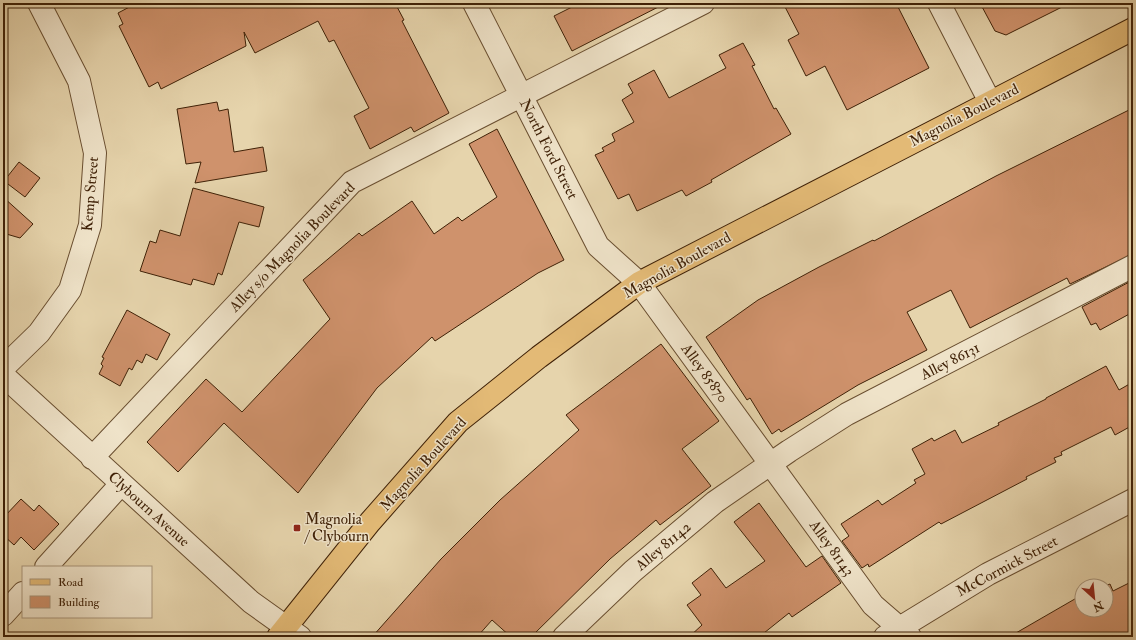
<svg xmlns="http://www.w3.org/2000/svg" width="1136" height="640" font-family="'IM FELL Double Pica',serif">
<rect width="100%" height="100%" fill="#e6d4ac"/>
<filter id="stains"><feTurbulence type="fractalNoise" baseFrequency=".005" numOctaves="4"/><feColorMatrix values="0 0 0 0 .2 0 0 0 0 .09 0 0 0 0 .02 0 0 0 .5 -.17"/></filter>
<radialGradient id="worn" r=".72"><stop offset=".6" stop-color="#630" stop-opacity="0"/><stop offset="1" stop-color="#630" stop-opacity=".3"/></radialGradient>
<!-- building -->
<path fill="#cf926c" stroke="#3f2107" d="M 137,3 L 395,3 L 404,20 L 402,21 L 449,113 L 414,132 L 411,127 L 370,149 L 354,116 L 369,108 L 334,40 L 329,42 L 318,21 L 255,53 L 244,32 L 246,46 L 161,89 L 158,82 L 149,87 L 119,26 L 123,24 L 118,13 Z
M 580,3 L 666,3 L 572,51 L 554,16 Z
M 783,3 L 896,3 L 929,68 L 847,110 L 825,66 L 806,76 L 788,40 L 799,34 Z
M 980,3 L 1070,3 L 1006,35 L 995,31 Z
M 743,43 L 755,65 L 752,66 L 774,109 L 776,108 L 791,134 L 711,180 L 712,182 L 686,196 L 682,190 L 637,211 L 629,194 L 618,199 L 595,155 L 604,151 L 602,148 L 615,141 L 612,134 L 634,122 L 622,100 L 633,93 L 628,84 L 654,70 L 669,98 L 726,68 L 719,55 Z
M 217,102 L 219,111 L 228,109 L 234,152 L 263,147 L 267,171 L 195,183 L 201,162 L 186,164 L 177,109 Z
M 1133,108 L 1133,254 L 1070,284 L 1067,278 L 970,328 L 951,290 L 907,312 L 927,350 L 858,385 L 781,432 L 779,429 L 772,434 L 750,398 L 747,400 L 706,337 L 758,300 L 819,267 L 873,240 L 874,241 L 996,176 Z
M 497,129 L 564,260 L 538,273 L 435,341 L 432,337 L 377,388 L 298,493 L 224,423 L 178,472 L 147,442 L 206,379 L 242,412 L 330,319 L 303,280 L 359,233 L 362,236 L 412,201 L 434,234 L 458,217 L 462,221 L 497,197 L 469,144 Z
M 19,162 L 40,178 L 25,197 L 4,181 Z
M 193,188 L 264,207 L 259,227 L 239,222 L 222,275 L 218,273 L 214,285 L 193,279 L 191,285 L 140,271 L 150,241 L 156,243 L 160,230 L 180,236 Z
M 3,197 L 33,224 L 20,238 L 3,233 Z
M 1133,280 L 1133,312 L 1100,330 L 1096,323 L 1091,325 L 1082,307 Z
M 127,310 L 170,334 L 157,360 L 146,354 L 142,363 L 137,360 L 132,370 L 129,368 L 120,386 L 99,374 L 103,366 L 101,364 L 104,358 L 102,357 Z
M 661,344 L 719,421 L 682,449 L 711,486 L 660,525 L 656,520 L 610,559 L 531,637 L 511,637 L 492,620 L 477,637 L 372,637 L 441,559 L 500,500 L 579,430 L 566,415 Z
M 1106,366 L 1119,390 L 1133,382 L 1133,425 L 1115,435 L 1111,427 L 1061,452 L 1062,455 L 1054,458 L 1056,462 L 1026,477 L 1027,479 L 941,524 L 939,522 L 869,567 L 868,564 L 862,568 L 842,541 L 849,536 L 841,524 L 878,500 L 882,505 L 916,483 L 914,480 L 925,474 L 912,449 L 932,438 L 934,441 L 955,430 L 962,443 L 999,425 L 998,423 L 1046,399 L 1046,398 Z
M 21,499 L 34,511 L 39,505 L 59,524 L 34,550 L 21,537 L 14,545 L 3,535 L 3,518 Z
M 759,503 L 806,567 L 822,556 L 841,583 L 792,617 L 789,613 L 759,637 L 689,637 L 702,625 L 687,605 L 701,595 L 692,583 L 711,568 L 726,588 L 765,561 L 734,522 Z
M 1133,581 L 1133,637 L 1009,637 L 1080,596 L 1082,598 L 1082,610 L 1106,610 L 1105,586 L 1110,584 L 1113,591 Z"/>
<g fill="none" stroke-linecap="round" stroke-linejoin="round">
<!-- minor casing -->
<g stroke="#694e30" stroke-width="24">
<path id="minor" d="M 474,3 L 598,246 L 639,283 L 873,605 L 910,637
M 939,3 L 990,102
M 3,368 L 39,333 L 70,290 L 90,225 L 95,153 L 79,81 L 39,3
M 3,375 L 251,602 L 300,637
M 92,458 L 352,182 L 703,3
M 46,567 L 121,484
M 3,615 L 23,593
M 564,637 L 633,571 L 715,502 L 789,451 L 847,414 L 1133,266
M 885,637 L 988,574 L 1133,500"/>
</g>
<!-- major casing -->
<g stroke="#3f2107" stroke-width="24">
<path id="major" d="M 278,637 L 370,522 L 458,422 L 539,357 L 639,283 L 1133,29"/>
</g>
<!-- minor -->
<use href="#minor" stroke="#efe3c9" stroke-width="22"/>
<!-- major -->
<use href="#major" stroke="#e3ba76" stroke-width="22"/>
</g>
<!-- markers -->
<rect fill="#8f2418" stroke="#efe3c9" stroke-width="1.5" x="293" y="524" width="8" height="8" rx="2"/>
<g text-anchor="middle" stroke-width="3" stroke-linejoin="round" paint-order="stroke">
<!-- street labels -->
<g font-size="15" fill="#3f2107" stroke="#efe3c9">
<text transform="translate(964 115) rotate(-27)" y="5">Magnolia Boulevard</text>
<text transform="translate(549 149) rotate(63)" y="5">North Ford Street</text>
<text transform="translate(90 194) rotate(-85)" y="5">Kemp Street</text>
<text transform="translate(292 247) rotate(-46)" y="5">Alley s/o Magnolia Boulevard</text>
<text transform="translate(677 265) rotate(-29)" y="5">Magnolia Boulevard</text>
<text transform="translate(950 361) rotate(-27)" y="5">Alley 86131</text>
<text transform="translate(705 373) rotate(54)" y="5">Alley 85870</text>
<text transform="translate(423 464) rotate(-48)" y="5">Magnolia Boulevard</text>
<text transform="translate(149 509) rotate(42)" y="5">Clybourn Avenue</text>
<text transform="translate(663 546) rotate(-40)" y="5">Alley 81142</text>
<text transform="translate(832 548) rotate(54)" y="5">Alley 81143</text>
<text transform="translate(1007 566) rotate(-28)" y="5">McCormick Street</text>
</g>
<!-- poi labels -->
<g font-size="15" fill="#3f2107" stroke="#efe3c9" text-anchor="start">
<text x="305" y="524">Magnolia<tspan x="305" dy="17">/ Clybourn</tspan></text>
</g>
</g>
<!-- margin -->
<rect width="1136" height="640" fill="none" stroke="#e6d4ac" stroke-width="16"/>
<rect x="4" y="4" width="1128" height="632" fill="none" stroke="#3f2107" stroke-width="2"/>
<rect x="8" y="8" width="1120" height="624" fill="none" stroke="#3f2107"/>
<!-- legend -->
<rect x="22" y="566" width="130" height="52" fill="#efe3c9" stroke="#a9957b"/>
<rect x="30" y="579" width="20" height="6" fill="#e3ba76" stroke="#a9957b"/>
<text x="58" y="586" font-size="12" fill="#3f2107">Road</text>
<rect x="30" y="596" width="20" height="12" fill="#cf926c" stroke="#a9957b"/>
<text x="58" y="606" font-size="12" fill="#3f2107">Building</text>
<!-- north arrow -->
<g transform="translate(1094 598) rotate(153)"><circle r="19" fill="#efe3c9" stroke="#a9957b"/>
<path d="M0-3L7 15L0 10L-7 15Z" fill="#8f2418"/>
<text y="-6" font-size="11" font-weight="bold" text-anchor="middle" fill="#3f2107">N</text>
</g>
<rect width="100%" height="100%" filter="url(#stains)"/>
<rect width="100%" height="100%" fill="url(#worn)"/>
</svg>
